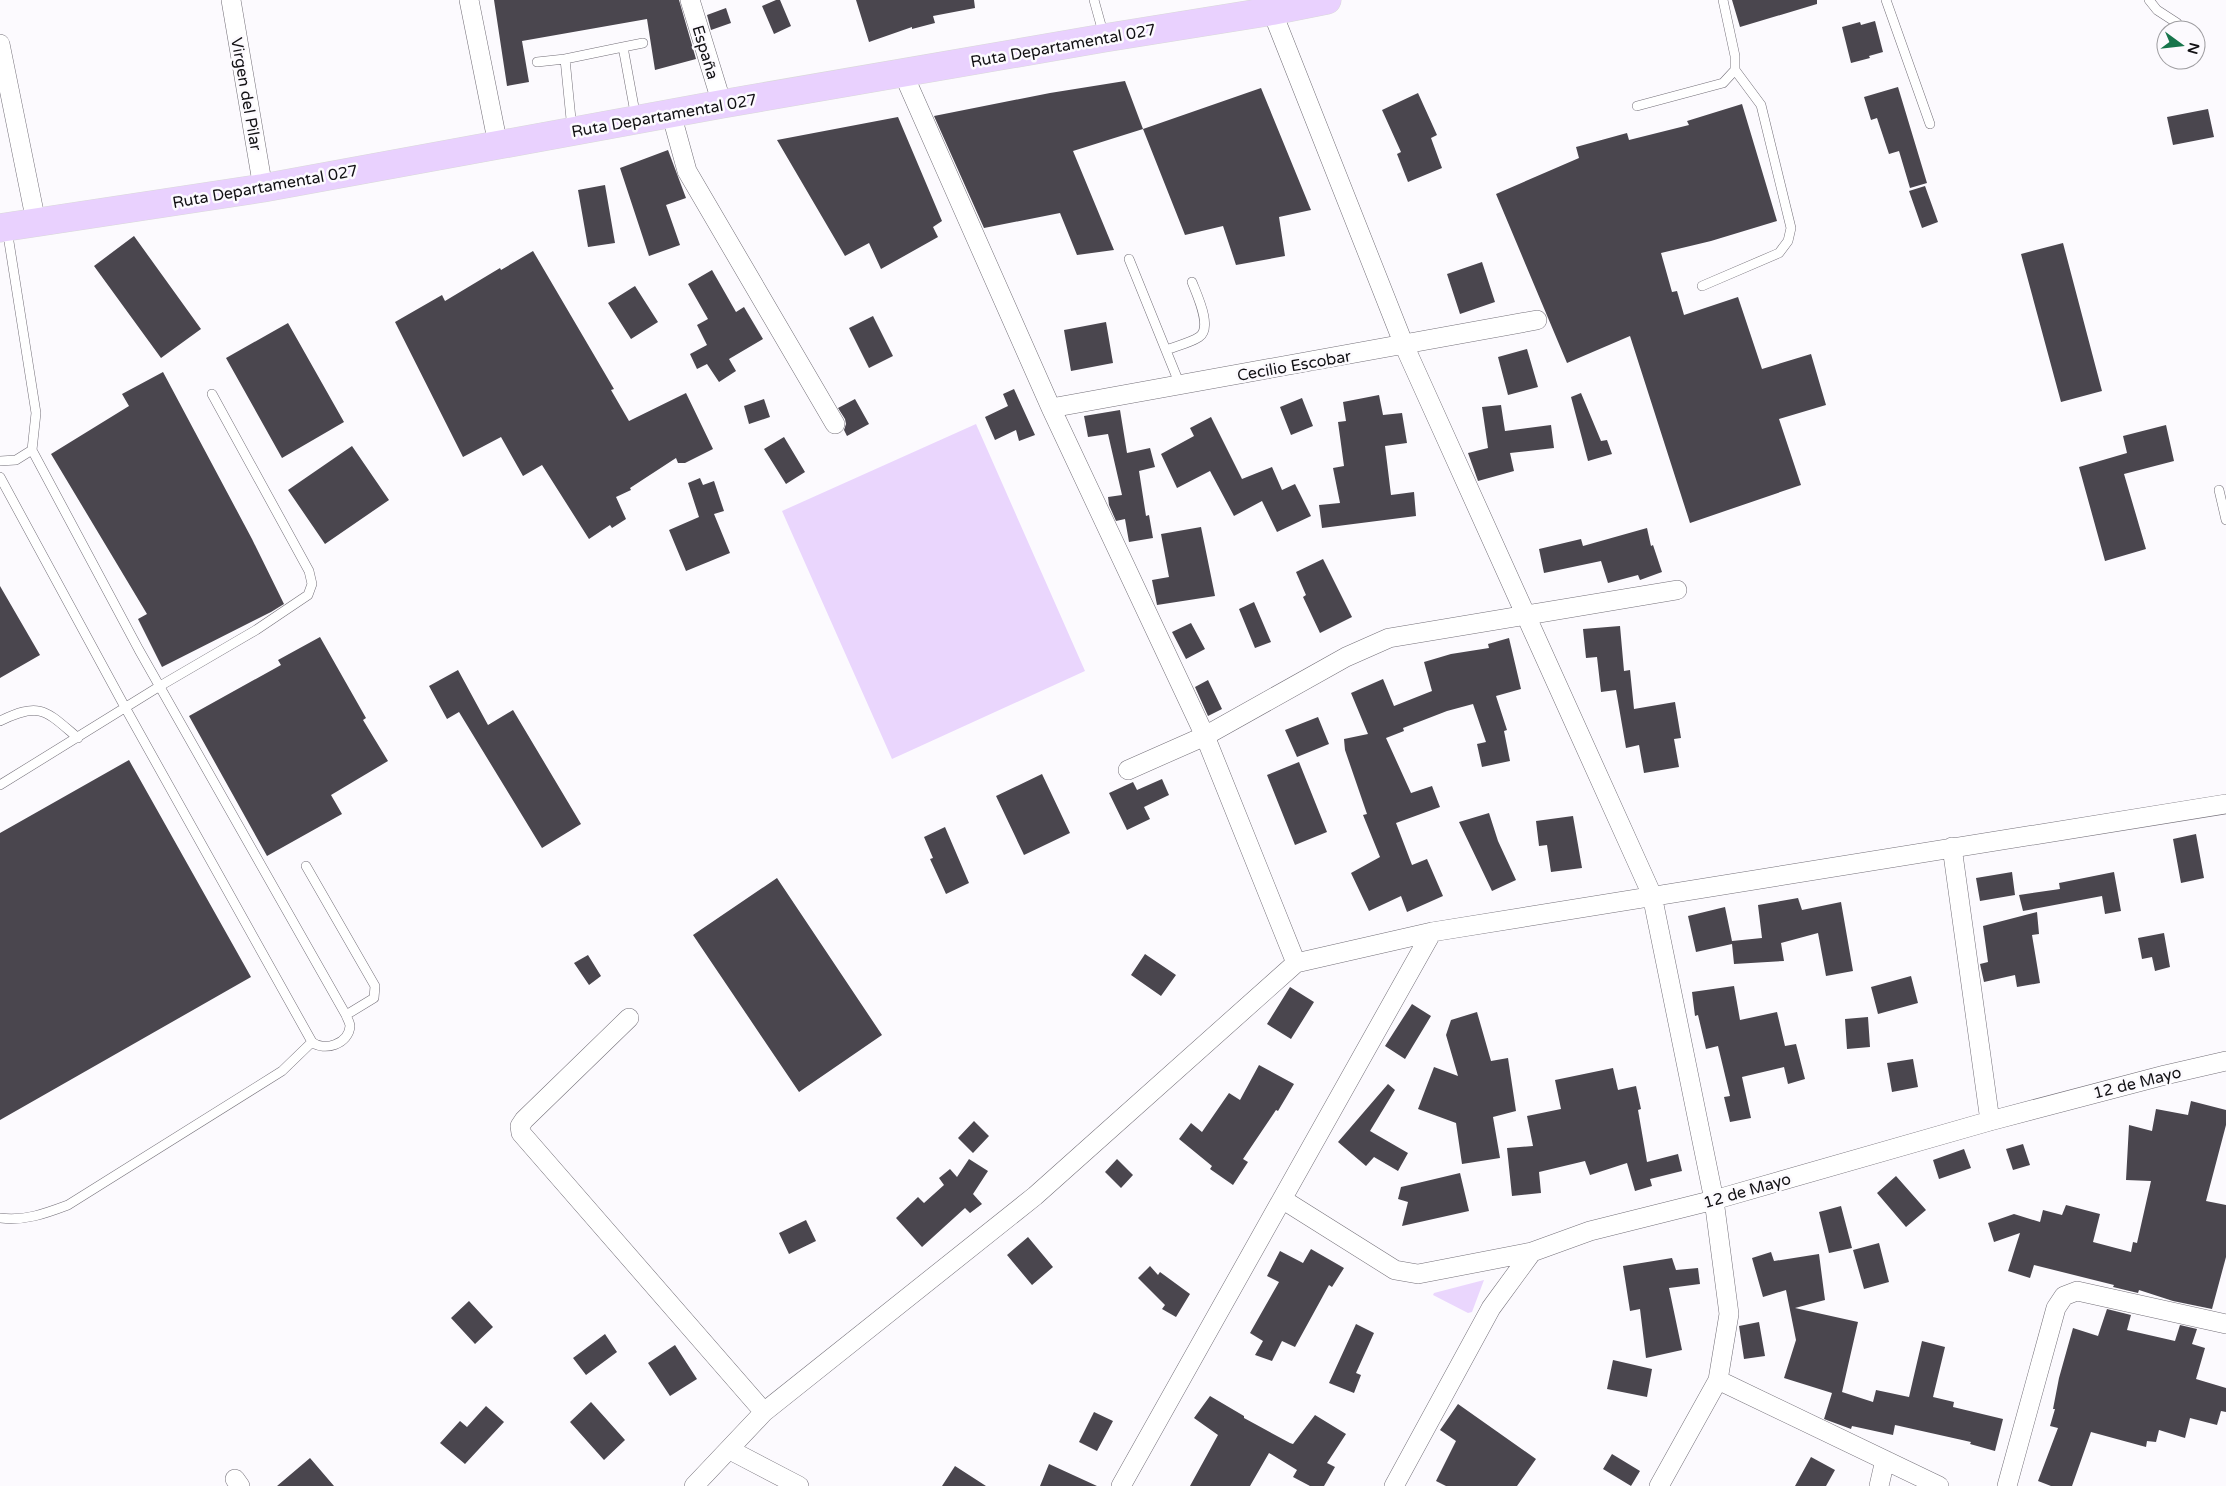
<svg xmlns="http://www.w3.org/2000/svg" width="2226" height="1486" font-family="'Varela Round',sans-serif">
<rect width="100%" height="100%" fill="#fcfafe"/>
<!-- green -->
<path fill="#ead6fd" d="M 976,424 L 1085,671 L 892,759 L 782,511 Z
M 1484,1280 L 1472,1312 L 1468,1313 L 1433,1295 L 1434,1293 Z"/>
<!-- building -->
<path fill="#4a464e" d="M 494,0 L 679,0 L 696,59 L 655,70 L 647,19 L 522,41 L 529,82 L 507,86 Z
M 776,0 L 780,0 L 791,26 L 774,34 L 762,6 Z
M 856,0 L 974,0 L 975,8 L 933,16 L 935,23 L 912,29 L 912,27 L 869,42 Z
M 1732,0 L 1817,0 L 1817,4 L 1740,27 Z
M 726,8 L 731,23 L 711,30 L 707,15 Z
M 1875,21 L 1883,52 L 1869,56 L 1870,58 L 1851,63 L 1842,27 L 1860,22 L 1861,25 Z
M 1125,81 L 1143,129 L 1073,151 L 1114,250 L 1077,255 L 1060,213 L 984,228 L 934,116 L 1050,93 Z
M 1898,87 L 1927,183 L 1910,188 L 1899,151 L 1889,154 L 1877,118 L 1871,120 L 1864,97 Z
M 1261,88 L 1311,210 L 1279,217 L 1285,256 L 1236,265 L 1223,226 L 1185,235 L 1143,129 Z
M 1418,93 L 1437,135 L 1431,138 L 1442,168 L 1408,182 L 1397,154 L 1401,152 L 1382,110 Z
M 1742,104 L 1777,221 L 1711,241 L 1661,253 L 1672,292 L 1677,291 L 1684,315 L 1738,297 L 1762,369 L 1811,354 L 1826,405 L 1779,419 L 1801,485 L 1690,523 L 1630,336 L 1567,363 L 1496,194 L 1579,158 L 1576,147 L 1627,133 L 1629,140 L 1689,125 L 1687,121 Z
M 2208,109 L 2214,137 L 2173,145 L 2167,117 Z
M 898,117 L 942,221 L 933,227 L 938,237 L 881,269 L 869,243 L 845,256 L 777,140 Z
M 668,150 L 686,198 L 666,205 L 680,245 L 649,256 L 620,168 Z
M 605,185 L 615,243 L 588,247 L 578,190 Z
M 1925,186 L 1938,222 L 1922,228 L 1909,191 Z
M 134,236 L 201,329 L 161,358 L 94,266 Z
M 2063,243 L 2102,391 L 2061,402 L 2021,254 Z
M 533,251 L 614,389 L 611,390 L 629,421 L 686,393 L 713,449 L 685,463 L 678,463 L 676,458 L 630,488 L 631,490 L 616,497 L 626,519 L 612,528 L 610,525 L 589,539 L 542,465 L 523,476 L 501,437 L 463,457 L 395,322 L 442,295 L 445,301 L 500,268 L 501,270 Z
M 1482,262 L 1495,302 L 1460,314 L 1447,274 Z
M 712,270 L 736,312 L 744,307 L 763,339 L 729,359 L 736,371 L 719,382 L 707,364 L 697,369 L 690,354 L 707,345 L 697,325 L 708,319 L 688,284 Z
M 635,286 L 658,322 L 631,339 L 608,303 Z
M 873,316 L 893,356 L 869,368 L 849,328 Z
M 1106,322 L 1113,363 L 1071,371 L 1064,330 Z
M 288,323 L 344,422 L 282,458 L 226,358 Z
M 1527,349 L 1538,387 L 1508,395 L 1498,357 Z
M 163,372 L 252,539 L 284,604 L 271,612 L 162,667 L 138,619 L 147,614 L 51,454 L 129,406 L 122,394 Z
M 1014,389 L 1035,435 L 1019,441 L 1016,430 L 995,440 L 985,417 L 1008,406 L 1003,394 Z
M 1581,393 L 1601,441 L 1607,440 L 1612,454 L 1588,461 L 1571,397 Z
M 1379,395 L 1383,415 L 1402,413 L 1407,443 L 1385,446 L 1391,495 L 1414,492 L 1416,516 L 1322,528 L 1319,505 L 1340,503 L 1333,468 L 1344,466 L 1338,422 L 1346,421 L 1343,402 Z
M 1302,398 L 1313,426 L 1291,435 L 1280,407 Z
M 764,399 L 770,417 L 749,424 L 744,406 Z
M 855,399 L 869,424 L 847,436 L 844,430 L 846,424 L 845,419 L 838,408 Z
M 1501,405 L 1505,431 L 1551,425 L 1554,448 L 1510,453 L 1514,471 L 1478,481 L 1468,453 L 1488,448 L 1482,407 Z
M 1120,410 L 1127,453 L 1150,448 L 1155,467 L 1139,471 L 1146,516 L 1149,515 L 1153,538 L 1129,542 L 1125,519 L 1116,521 L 1109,505 L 1108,497 L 1122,495 L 1108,434 L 1088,437 L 1084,416 Z
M 1211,417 L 1242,479 L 1272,467 L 1282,490 L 1295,484 L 1311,516 L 1277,532 L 1262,501 L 1234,516 L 1210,471 L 1177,488 L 1161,454 L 1194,436 L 1190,428 Z
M 2166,425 L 2174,461 L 2124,474 L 2146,549 L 2105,561 L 2079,467 L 2127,453 L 2123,436 Z
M 784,437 L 805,472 L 786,484 L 764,449 Z
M 352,446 L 389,500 L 325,544 L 288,490 Z
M 700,478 L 703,485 L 714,481 L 724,511 L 714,514 L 730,553 L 686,571 L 669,530 L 699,517 L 688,483 Z
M 1201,527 L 1215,596 L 1157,605 L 1152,580 L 1169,577 L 1161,534 Z
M 1647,528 L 1651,546 L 1653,545 L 1662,572 L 1640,580 L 1638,575 L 1608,583 L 1601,561 L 1544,573 L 1539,549 L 1581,539 L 1583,546 Z
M 1323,559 L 1352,617 L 1320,633 L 1303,597 L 1306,595 L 1296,572 Z
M 0,586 L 40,655 L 0,678 Z
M 1254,602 L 1271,642 L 1255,648 L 1239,609 Z
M 1191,623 L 1205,649 L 1186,659 L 1172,632 Z
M 1620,626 L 1624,671 L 1630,670 L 1634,709 L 1675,702 L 1681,738 L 1674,739 L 1679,767 L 1644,773 L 1639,745 L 1626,748 L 1616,690 L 1601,692 L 1597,657 L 1586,658 L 1583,629 Z
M 320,637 L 366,718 L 363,720 L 388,761 L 331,795 L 342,814 L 267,856 L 189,716 L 281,665 L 278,660 Z
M 1509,638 L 1521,689 L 1496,696 L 1507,730 L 1504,731 L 1510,761 L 1482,767 L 1477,744 L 1486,742 L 1473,704 L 1447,711 L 1403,728 L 1404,731 L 1386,738 L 1411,793 L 1432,786 L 1440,807 L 1396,823 L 1412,865 L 1427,859 L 1443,896 L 1407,912 L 1401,896 L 1369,911 L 1351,873 L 1380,857 L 1363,815 L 1367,814 L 1345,750 L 1344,739 L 1368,734 L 1351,693 L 1383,679 L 1394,706 L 1432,691 L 1424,662 L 1451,654 L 1489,648 L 1488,644 Z
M 458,670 L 488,725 L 513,710 L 581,824 L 542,848 L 459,712 L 447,719 L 429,686 Z
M 1208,680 L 1222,709 L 1208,716 L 1195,687 Z
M 1318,717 L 1329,744 L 1297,757 L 1285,730 Z
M 129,760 L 251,977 L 0,1120 L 0,833 Z
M 1299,762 L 1327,832 L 1295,845 L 1267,775 Z
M 1042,774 L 1070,833 L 1024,855 L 996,796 Z
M 1162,779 L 1169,795 L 1144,807 L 1150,819 L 1127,830 L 1109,793 L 1133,782 L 1137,790 Z
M 1489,813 L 1498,841 L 1516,880 L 1492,891 L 1459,822 Z
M 1573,816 L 1582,868 L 1551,872 L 1547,845 L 1539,846 L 1536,821 Z
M 945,827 L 969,883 L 946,894 L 930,859 L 933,858 L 924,837 Z
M 2196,834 L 2204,878 L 2181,883 L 2173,839 Z
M 2012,872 L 2015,895 L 1980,901 L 1976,878 Z
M 2114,872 L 2121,911 L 2105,914 L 2102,896 L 2023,911 L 2019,895 L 2060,889 L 2059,883 Z
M 777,878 L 882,1035 L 799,1092 L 693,935 Z
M 1798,898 L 1802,910 L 1841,902 L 1853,971 L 1826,976 L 1818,933 L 1781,943 L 1784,961 L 1734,964 L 1732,944 L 1696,952 L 1688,916 L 1725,907 L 1732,941 L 1762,938 L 1758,905 Z
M 2037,912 L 2039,934 L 2032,935 L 2040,983 L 2017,987 L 2015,975 L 1984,982 L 1980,964 L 1988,962 L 1983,926 Z
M 2164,933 L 2170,967 L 2155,971 L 2152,957 L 2142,959 L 2138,938 Z
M 1145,954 L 1176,975 L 1161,996 L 1131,975 Z
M 588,955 L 601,976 L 589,985 L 574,963 Z
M 1911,976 L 1918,1003 L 1878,1014 L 1871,987 Z
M 1734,986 L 1740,1020 L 1777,1012 L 1785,1046 L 1796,1044 L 1805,1079 L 1788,1084 L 1784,1067 L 1742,1077 L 1751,1118 L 1730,1122 L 1724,1097 L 1730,1096 L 1718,1046 L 1706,1049 L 1698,1015 L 1695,1016 L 1692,992 Z
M 1290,987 L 1314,1002 L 1291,1039 L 1267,1024 Z
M 1412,1004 L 1431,1016 L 1405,1059 L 1385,1046 Z
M 1477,1012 L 1491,1061 L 1508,1058 L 1516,1111 L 1493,1117 L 1500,1158 L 1462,1164 L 1456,1123 L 1418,1109 L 1434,1067 L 1458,1076 L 1446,1035 L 1451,1020 Z
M 1868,1017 L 1870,1047 L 1847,1049 L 1845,1019 Z
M 1913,1059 L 1918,1087 L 1892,1092 L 1887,1063 Z
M 1259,1065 L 1294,1084 L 1278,1111 L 1276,1110 L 1243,1159 L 1248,1162 L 1233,1185 L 1210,1169 L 1212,1166 L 1179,1139 L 1191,1123 L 1202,1132 L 1229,1093 L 1240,1100 Z
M 1613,1068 L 1618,1090 L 1636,1086 L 1641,1109 L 1638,1110 L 1647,1162 L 1678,1154 L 1682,1171 L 1650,1179 L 1652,1186 L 1635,1191 L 1627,1163 L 1590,1175 L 1585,1161 L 1539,1172 L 1541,1193 L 1512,1196 L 1507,1148 L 1533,1146 L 1527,1116 L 1561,1109 L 1555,1080 Z
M 1388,1084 L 1395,1090 L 1370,1131 L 1408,1153 L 1398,1171 L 1374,1157 L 1366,1166 L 1338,1142 Z
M 2191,1101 L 2226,1110 L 2226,1125 L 2206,1201 L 2226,1205 L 2226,1257 L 2212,1309 L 2173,1301 L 2139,1290 L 2138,1293 L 2113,1287 L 2114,1285 L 2034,1265 L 2030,1278 L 2008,1271 L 2020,1233 L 1994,1242 L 1988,1223 L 2014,1214 L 2040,1222 L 2043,1210 L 2062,1215 L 2066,1205 L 2100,1214 L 2093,1242 L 2131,1252 L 2133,1242 L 2137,1243 L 2151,1181 L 2126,1180 L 2129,1125 L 2152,1131 L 2156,1109 L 2188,1115 Z
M 974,1121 L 989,1136 L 973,1153 L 958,1138 Z
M 2023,1144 L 2030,1165 L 2013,1170 L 2006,1149 Z
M 1964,1149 L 1971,1168 L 1939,1179 L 1933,1160 Z
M 969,1159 L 988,1171 L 973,1194 L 982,1204 L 970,1213 L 965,1208 L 922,1247 L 896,1218 L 918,1197 L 924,1203 L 944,1185 L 939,1178 L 950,1169 L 957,1177 Z
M 1117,1159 L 1133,1175 L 1121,1188 L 1105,1172 Z
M 1460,1173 L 1469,1211 L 1402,1226 L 1408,1202 L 1398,1199 L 1401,1187 Z
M 1896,1176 L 1926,1210 L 1906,1227 L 1877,1193 Z
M 1841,1206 L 1852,1248 L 1829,1253 L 1819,1212 Z
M 806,1220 L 816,1241 L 789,1254 L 779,1233 Z
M 1028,1237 L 1053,1267 L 1032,1285 L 1007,1255 Z
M 1879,1243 L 1889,1282 L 1864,1289 L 1853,1250 Z
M 1311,1249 L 1344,1268 L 1332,1287 L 1329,1285 L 1295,1347 L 1282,1341 L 1272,1361 L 1255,1355 L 1263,1341 L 1250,1333 L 1279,1282 L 1267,1276 L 1280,1251 L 1303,1263 Z
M 1771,1252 L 1774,1261 L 1819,1254 L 1825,1300 L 1795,1308 L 1858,1322 L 1842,1392 L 1873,1402 L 1876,1390 L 1909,1397 L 1922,1341 L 1945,1347 L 1933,1397 L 1954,1402 L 1953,1407 L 2003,1419 L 1995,1451 L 1970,1444 L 1971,1442 L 1895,1425 L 1893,1435 L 1852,1426 L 1851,1429 L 1824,1419 L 1832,1393 L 1784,1378 L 1796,1340 L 1786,1290 L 1763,1297 L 1752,1258 Z
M 1672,1258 L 1676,1270 L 1698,1268 L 1700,1284 L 1669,1288 L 1682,1350 L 1646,1358 L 1640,1309 L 1630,1311 L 1623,1266 Z
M 1150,1266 L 1158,1275 L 1160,1272 L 1190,1294 L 1176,1317 L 1162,1309 L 1165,1305 L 1138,1278 Z
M 469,1301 L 493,1327 L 475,1344 L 451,1318 Z
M 2107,1309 L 2131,1315 L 2127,1330 L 2175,1341 L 2180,1325 L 2197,1329 L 2192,1344 L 2205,1348 L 2196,1379 L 2226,1388 L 2226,1412 L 2221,1411 L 2217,1425 L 2190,1418 L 2185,1438 L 2159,1430 L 2156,1442 L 2147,1441 L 2146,1447 L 2091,1432 L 2072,1486 L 2051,1486 L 2038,1481 L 2058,1428 L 2050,1426 L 2055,1409 L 2053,1409 L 2059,1378 L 2073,1328 L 2098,1336 Z
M 1759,1322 L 1765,1356 L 1744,1359 L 1739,1326 Z
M 1356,1324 L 1374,1333 L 1356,1373 L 1361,1375 L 1354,1393 L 1329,1383 Z
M 605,1334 L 617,1352 L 586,1375 L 573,1358 Z
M 675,1345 L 697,1379 L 670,1396 L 648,1363 Z
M 1613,1360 L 1652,1369 L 1647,1397 L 1607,1389 Z
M 1210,1396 L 1244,1416 L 1244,1418 L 1290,1443 L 1293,1444 L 1315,1415 L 1346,1434 L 1327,1463 L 1335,1467 L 1324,1486 L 1310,1486 L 1293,1477 L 1297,1470 L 1269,1453 L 1250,1486 L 1190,1486 L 1218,1435 L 1194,1418 Z
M 591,1402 L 625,1440 L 604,1460 L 570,1422 Z
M 1458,1404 L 1536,1459 L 1517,1486 L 1446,1486 L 1436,1481 L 1456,1441 L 1440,1430 Z
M 486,1406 L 504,1422 L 465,1464 L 440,1443 L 460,1421 L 467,1427 Z
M 1094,1412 L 1113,1421 L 1097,1451 L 1079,1442 Z
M 1612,1454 L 1640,1471 L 1631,1486 L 1603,1469 Z
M 1811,1457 L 1835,1470 L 1826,1486 L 1795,1486 Z
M 310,1458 L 334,1486 L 277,1486 Z
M 1049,1464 L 1097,1486 L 1040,1486 Z
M 955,1466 L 986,1486 L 942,1486 Z"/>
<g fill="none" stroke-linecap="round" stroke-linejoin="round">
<!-- service casing -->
<g stroke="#747079" stroke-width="10">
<path id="service" d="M 1094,0 L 1104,36
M 1886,0 L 1930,124
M 2149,0 L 2157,10 L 2177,23
M 565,59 L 623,47
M 537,62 L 565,59 L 572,129
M 1637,106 L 1723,83 L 1735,70 L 1735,56 L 1723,0
M 636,118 L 623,47 L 643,43
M 1129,259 L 1180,385
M 1702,286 L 1779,253 L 1788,241 L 1791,228 L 1761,105 L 1735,70
M 1166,350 C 1176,346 1190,343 1199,337 C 1213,328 1197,295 1192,282
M 0,461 L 16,460 L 32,450
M 0,477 L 126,709 L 312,1042 C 324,1052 349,1044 350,1026 C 350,1023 347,1018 346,1015 L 139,650 L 32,450 L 36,413 L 7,229
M 2219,490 L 2226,520
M 0,721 C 41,701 46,711 78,738
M 0,785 L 160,686 L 256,630 L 308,595 L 312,584 L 309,571 L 212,394
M 306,866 L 375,986 L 374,998 L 346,1015
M 0,1218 C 25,1221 44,1214 68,1205 L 282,1071 L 312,1042"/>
</g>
<!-- minor casing -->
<g stroke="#747079" stroke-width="20">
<path id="minor" d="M 231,0 L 263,188
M 469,0 L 498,145
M 690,0 L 722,104
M 1272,11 L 1404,345 L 1652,895 L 1714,1200 L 1729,1314 L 1718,1380 L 1659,1486
M 0,44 L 36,222
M 903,73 L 1051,408 L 1205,736 L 1296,963
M 671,113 L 687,171 L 835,424
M 1051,408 L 1537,320
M 1128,770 L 1205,736 L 1346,657 L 1389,638 L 1677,590
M 1952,847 L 1990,1121
M 629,1018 L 524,1120 L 520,1126 L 521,1133 L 764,1412
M 1282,1199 L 1395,1270 L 1418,1274 L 1532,1252
M 1718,1380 L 1939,1486
M 730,1450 L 799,1486
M 235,1479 L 240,1486
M 694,1486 L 764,1412 L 1035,1196 L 1296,963 L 1432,932 L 2226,804
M 1121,1486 L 1432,932
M 1394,1486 L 1491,1308 L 1532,1252 L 1590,1231 L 1714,1200 L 1990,1121 L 2165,1075 L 2226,1061
M 1879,1486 L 1885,1460
M 2007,1486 L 2056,1308 L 2064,1296 L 2077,1291 L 2226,1324"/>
</g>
<!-- primary casing -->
<g stroke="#d9d9d9" stroke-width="29">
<path id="primary" d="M 0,228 L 263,188 L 722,104 L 1104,38 L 1272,11 L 1327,0"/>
</g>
<!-- service -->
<use href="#service" stroke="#fff" stroke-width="9"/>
<!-- minor -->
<use href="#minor" stroke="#fff" stroke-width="19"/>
<!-- primary -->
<use href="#primary" stroke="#e9d1fe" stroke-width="28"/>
</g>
<g text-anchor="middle" stroke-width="5" stroke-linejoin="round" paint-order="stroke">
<!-- street labels -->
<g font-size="16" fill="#121114" stroke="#fcfafe">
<text transform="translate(1063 45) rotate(-10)" y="6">Ruta Departamental 027</text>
<text transform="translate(706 52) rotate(73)" y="6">España</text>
<text transform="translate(247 94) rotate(80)" y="6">Virgen del Pilar</text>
<text transform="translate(664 115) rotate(-10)" y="6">Ruta Departamental 027</text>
<text transform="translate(265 186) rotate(-10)" y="6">Ruta Departamental 027</text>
<text transform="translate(1294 365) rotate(-10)" y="6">Cecilio Escobar</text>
<text transform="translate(2137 1082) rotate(-14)" y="6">12 de Mayo</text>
<text transform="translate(1747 1190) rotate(-16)" y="6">12 de Mayo</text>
</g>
</g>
<!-- north arrow -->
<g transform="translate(2181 45) rotate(105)"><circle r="24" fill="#fcfafe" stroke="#9e9da0"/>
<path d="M0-4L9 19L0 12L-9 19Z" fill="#17754b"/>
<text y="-8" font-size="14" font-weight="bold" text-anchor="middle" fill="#121114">N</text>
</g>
</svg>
